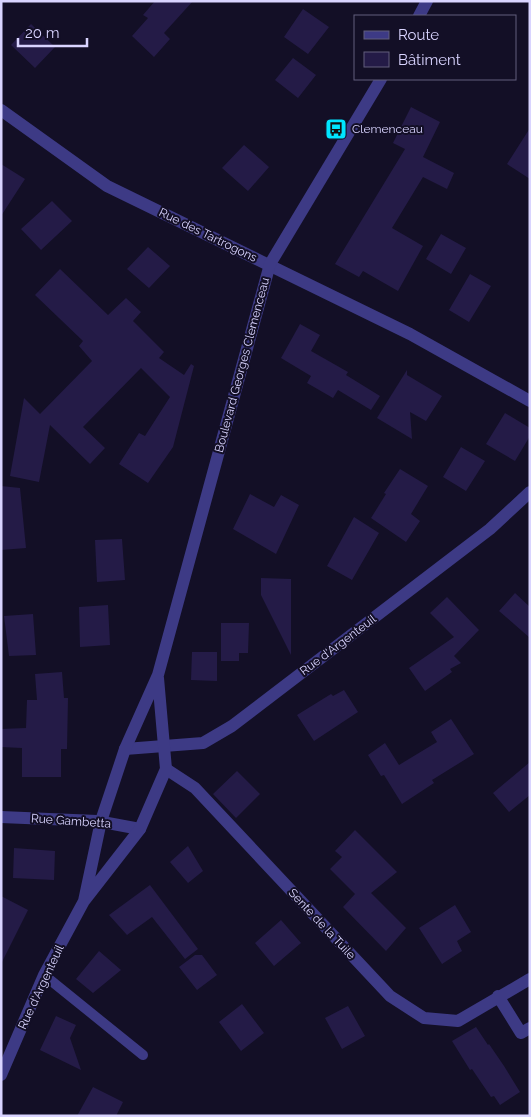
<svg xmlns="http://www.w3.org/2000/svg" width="531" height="1117" font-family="Raleway,sans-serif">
<rect width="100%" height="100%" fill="#130f26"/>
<!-- building -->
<path fill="#241b47" d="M 155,1 L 193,1 L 164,33 L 170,39 L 154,57 L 132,36 L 148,18 L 143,15 Z
M 303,9 L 329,27 L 308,54 L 284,37 Z
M 31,24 L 55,47 L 35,68 L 11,45 Z
M 293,58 L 316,75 L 298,98 L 275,80 Z
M 411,107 L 440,122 L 423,157 L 454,173 L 447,189 L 423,177 L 392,228 L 423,246 L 398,291 L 363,271 L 359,277 L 335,264 L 405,149 L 393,143 Z
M 530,128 L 530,179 L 507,164 Z
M 244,145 L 269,167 L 248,191 L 222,168 Z
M 1,164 L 25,179 L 1,216 Z
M 52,201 L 72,221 L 41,250 L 21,229 Z
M 441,234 L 466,248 L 451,274 L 426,259 Z
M 148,247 L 170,266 L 149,288 L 127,269 Z
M 60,269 L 108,315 L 126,298 L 141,312 L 133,321 L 164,352 L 159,358 L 184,375 L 191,364 L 194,366 L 173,447 L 148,483 L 119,464 L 139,433 L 145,436 L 170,397 L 141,368 L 83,427 L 105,448 L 90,464 L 50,425 L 39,482 L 10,476 L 24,398 L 40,414 L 92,361 L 79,346 L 83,341 L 35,295 Z
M 470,274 L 491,286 L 469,322 L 449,310 Z
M 300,324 L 320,335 L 311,351 L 348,372 L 346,375 L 380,396 L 371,410 L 338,390 L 333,398 L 307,383 L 311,376 L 281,358 Z
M 407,370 L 407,375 L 442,396 L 426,421 L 410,412 L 412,439 L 377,418 Z
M 505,413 L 530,428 L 530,436 L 515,461 L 486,444 Z
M 461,447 L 485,461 L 466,491 L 443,477 Z
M 400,469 L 428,486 L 411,514 L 420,521 L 406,542 L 371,518 L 386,494 L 384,493 Z
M 1,486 L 20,488 L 26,548 L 1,550 Z
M 250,494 L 274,507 L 281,495 L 299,505 L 276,554 L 233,529 Z
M 354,517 L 379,533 L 352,580 L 327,566 Z
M 122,539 L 125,580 L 97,582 L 95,540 Z
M 261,578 L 291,579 L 291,655 L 261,595 Z
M 515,593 L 530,607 L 530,638 L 499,611 Z
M 447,597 L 479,630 L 454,656 L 461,663 L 450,669 L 452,672 L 425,691 L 409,668 L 454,637 L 430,613 Z
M 108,605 L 110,645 L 80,647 L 79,607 Z
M 33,614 L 36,655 L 9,656 L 4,616 Z
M 221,623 L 249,623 L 248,653 L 239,653 L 239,661 L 221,661 Z
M 192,652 L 217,652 L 217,681 L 191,680 Z
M 62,672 L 64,698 L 68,698 L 67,749 L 61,749 L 61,777 L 22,777 L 22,748 L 1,747 L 1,729 L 26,728 L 27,700 L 37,700 L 35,674 Z
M 344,690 L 358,712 L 314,741 L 297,715 L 331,694 L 333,696 Z
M 451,719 L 474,754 L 432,780 L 434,783 L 402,804 L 384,775 L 381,776 L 368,755 L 385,743 L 399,765 L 437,742 L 431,732 Z
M 530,762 L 530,795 L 509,812 L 493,793 Z
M 237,771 L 260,794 L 236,818 L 213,794 Z
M 355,830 L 397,872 L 371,893 L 406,928 L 386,951 L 343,907 L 355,894 L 330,869 L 342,857 L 335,851 Z
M 188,846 L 203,871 L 188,883 L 170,862 Z
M 14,848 L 55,851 L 54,880 L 13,878 Z
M 150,885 L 198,949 L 185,959 L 152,917 L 127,935 L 109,915 Z
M 1,896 L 28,910 L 1,964 Z
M 455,905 L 471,932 L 457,941 L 462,951 L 442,964 L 419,928 Z
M 281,920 L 301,943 L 274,966 L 255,943 Z
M 99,951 L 121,970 L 93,993 L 76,979 Z
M 195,955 L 202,955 L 217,975 L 197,990 L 179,967 Z
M 242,1004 L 264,1033 L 241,1051 L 219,1022 Z
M 348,1006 L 365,1036 L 342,1049 L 325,1018 Z
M 56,1016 L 76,1025 L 70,1038 L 81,1070 L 40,1050 Z
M 476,1027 L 488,1045 L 489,1044 L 504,1066 L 520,1092 L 500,1105 L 494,1096 L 491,1097 L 472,1069 L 470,1070 L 452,1041 Z
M 93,1087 L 123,1102 L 116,1116 L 77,1116 Z"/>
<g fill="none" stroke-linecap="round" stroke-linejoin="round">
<!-- service -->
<path stroke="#3d3a85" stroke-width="10" d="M 44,975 L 143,1055"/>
<!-- minor -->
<path stroke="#3d3a85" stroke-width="12" d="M 1,110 L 107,186 L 410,334 L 530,401
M 125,749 L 203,743 L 232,726 L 490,529 L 530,492
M 166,769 L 195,788 L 390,996 L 424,1018 L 458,1021 L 530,979
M 1,817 L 97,821 L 140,829
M 498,996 L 521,1033 L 530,1028"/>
<!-- tertiary -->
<path stroke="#3d3a85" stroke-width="12" d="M 419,16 L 427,1
M 84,901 L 101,821 L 125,749 L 158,675 L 270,264 L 381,79
M 1,1075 L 44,975 L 84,901 L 140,829 L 166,769 L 158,678"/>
</g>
<!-- icons -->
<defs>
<g id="bus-square" transform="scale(1.125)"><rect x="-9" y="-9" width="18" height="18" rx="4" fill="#00e5ff" stroke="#130f26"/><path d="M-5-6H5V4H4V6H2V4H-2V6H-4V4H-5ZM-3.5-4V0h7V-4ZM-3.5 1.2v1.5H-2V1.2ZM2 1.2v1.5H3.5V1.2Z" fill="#111"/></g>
</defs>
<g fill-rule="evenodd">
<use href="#bus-square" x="336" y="129"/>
</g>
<g text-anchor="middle" stroke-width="4" stroke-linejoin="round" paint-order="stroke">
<!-- poi labels -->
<g font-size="12" fill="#d9d4ff" stroke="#130f26" text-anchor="start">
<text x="352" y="133">Clemenceau</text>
</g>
<!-- street labels -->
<g font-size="12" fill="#d9d4ff" stroke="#130f26">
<text transform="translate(208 235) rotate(26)" y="4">Rue des Tartrogons</text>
<text transform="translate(242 365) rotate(-75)" y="4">Boulevard Georges Clemenceau</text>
<text transform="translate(338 645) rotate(-37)" y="4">Rue d'Argenteuil</text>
<text transform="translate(71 821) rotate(4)" y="4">Rue Gambetta</text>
<text transform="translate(322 924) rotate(47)" y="4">Sente de la Tuile</text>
<text transform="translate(41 987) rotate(-65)" y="4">Rue d'Argenteuil</text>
</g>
</g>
<!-- border -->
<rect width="531" height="1117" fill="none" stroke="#d9d4ff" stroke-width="5"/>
<!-- legend -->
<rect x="354" y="15" width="162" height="65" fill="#130f26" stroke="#625e7d"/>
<rect x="364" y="31" width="25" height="8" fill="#3d3a85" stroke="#625e7d"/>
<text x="398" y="40" font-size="15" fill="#d9d4ff">Route</text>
<rect x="364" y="52" width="25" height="15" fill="#241b47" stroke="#625e7d"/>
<text x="398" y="65" font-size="15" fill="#d9d4ff">Bâtiment</text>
<!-- scale -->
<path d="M18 38v8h69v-8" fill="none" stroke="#d9d4ff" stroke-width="2.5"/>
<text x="25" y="38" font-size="15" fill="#d9d4ff" stroke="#130f26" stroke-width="4" paint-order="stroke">20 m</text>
</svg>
